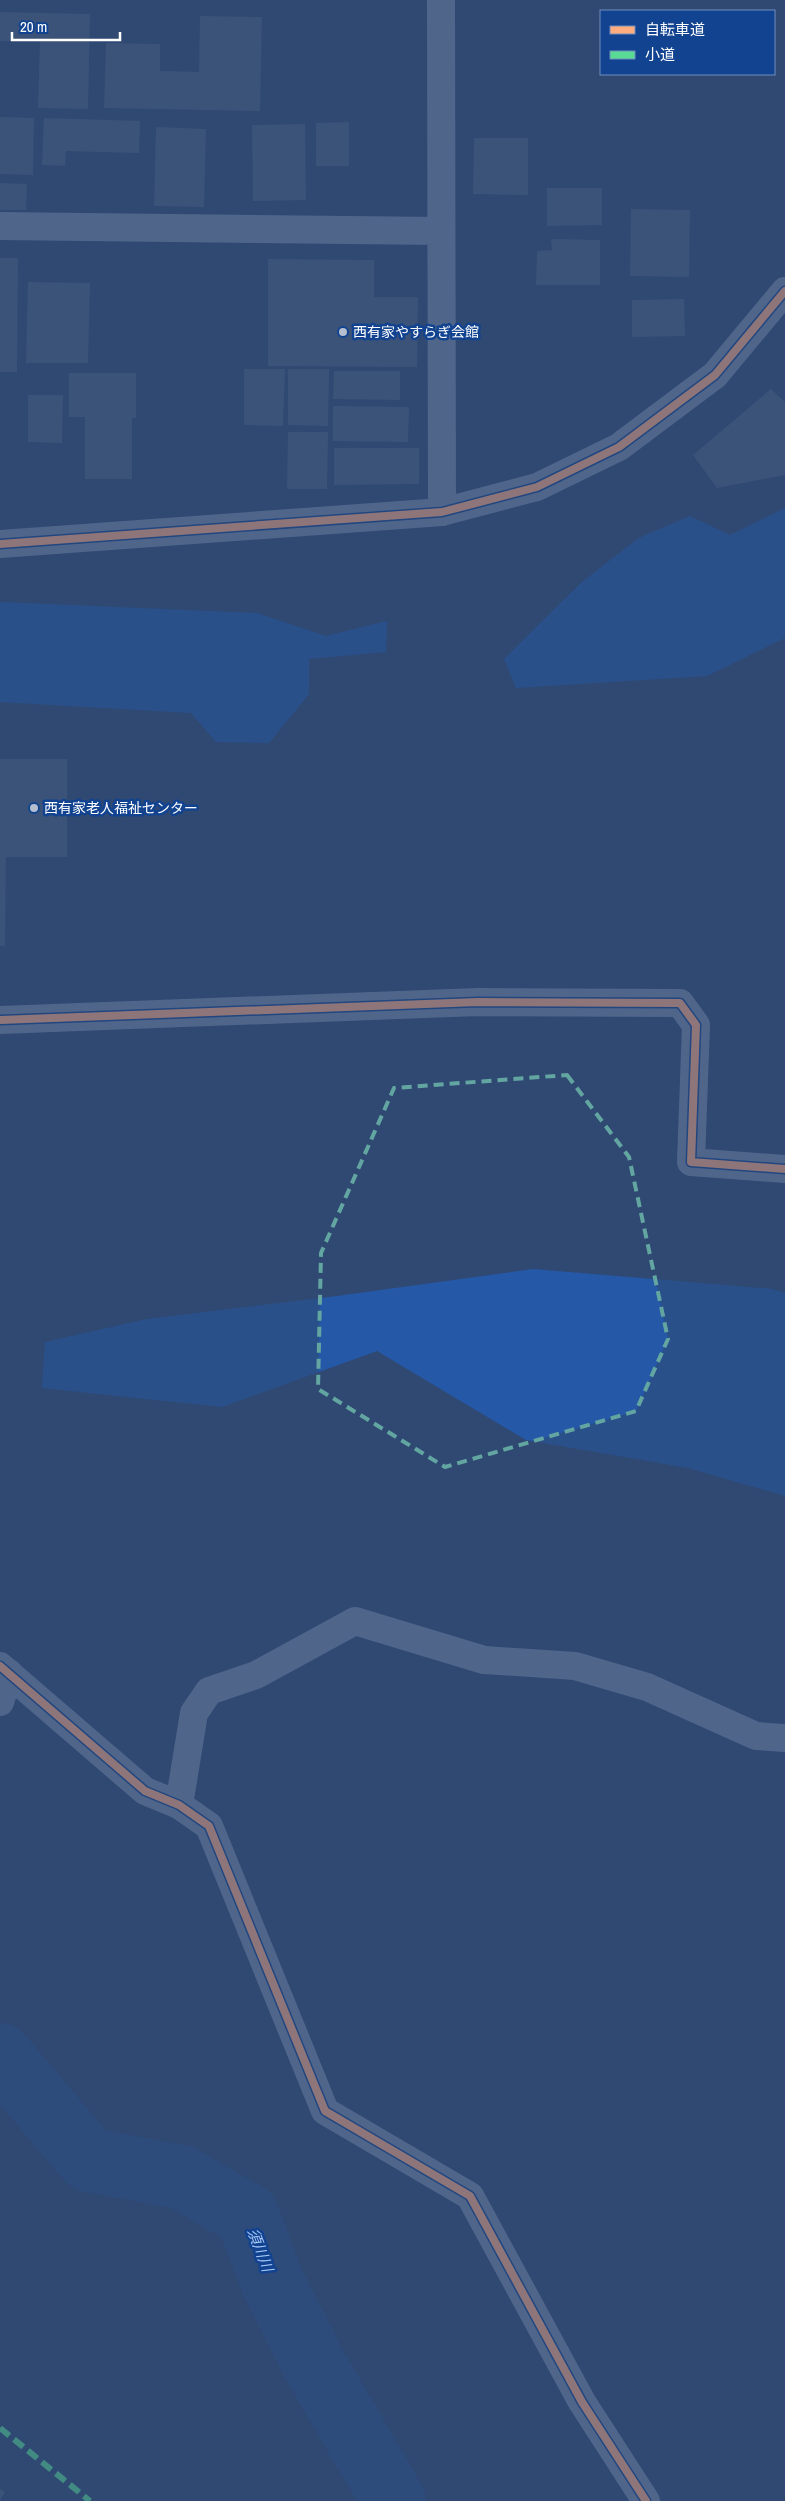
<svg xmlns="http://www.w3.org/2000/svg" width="785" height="2501" font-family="'Archivo Narrow','Noto Sans JP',sans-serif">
<rect width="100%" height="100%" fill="#2f4973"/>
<!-- green -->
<path fill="#2559a7" d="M 785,508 L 785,638 L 707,676 L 516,688 L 504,659 L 583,581 L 639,538 L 690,516 L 730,535 Z
M 0,602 L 257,613 L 326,636 L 387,621 L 386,652 L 309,659 L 309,694 L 269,743 L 216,742 L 191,713 L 0,702 Z
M 533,1269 L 773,1289 L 785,1293 L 785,1496 L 688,1468 L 526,1440 L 377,1351 L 222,1407 L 42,1388 L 45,1342 L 147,1319 L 337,1296 Z"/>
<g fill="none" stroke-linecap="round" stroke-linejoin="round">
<!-- river -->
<path stroke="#2b4e86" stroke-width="64" d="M 0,2055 L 89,2160 L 181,2177 L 247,2215 L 272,2281 L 315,2366 L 394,2501"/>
</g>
<!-- building -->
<path fill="#4a6081" d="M 0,12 L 90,14 L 88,109 L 38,108 L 40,41 L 0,41 Z
M 200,16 L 262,17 L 260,111 L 104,108 L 106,43 L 160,44 L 160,71 L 199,72 Z
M 0,117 L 34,118 L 33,175 L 0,174 Z
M 44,118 L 140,121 L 139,153 L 66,151 L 65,166 L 42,165 Z
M 349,122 L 349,166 L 316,166 L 316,123 Z
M 305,124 L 306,200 L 253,201 L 252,125 Z
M 156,127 L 206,129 L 204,207 L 154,206 Z
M 474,138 L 528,138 L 528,195 L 473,194 Z
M 0,183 L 27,184 L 26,210 L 0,210 Z
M 547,188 L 602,188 L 602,225 L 547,226 Z
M 631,209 L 690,210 L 689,277 L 630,276 Z
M 551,239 L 600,240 L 600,285 L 536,285 L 537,251 L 552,250 Z
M 0,258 L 18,258 L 17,372 L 0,372 Z
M 268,259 L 374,260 L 374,297 L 418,297 L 417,367 L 268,366 Z
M 28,282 L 90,283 L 88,363 L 26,363 Z
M 684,299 L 685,336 L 632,337 L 632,300 Z
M 244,369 L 285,369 L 283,426 L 244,425 Z
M 288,369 L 329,369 L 328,426 L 288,425 Z
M 334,371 L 400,371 L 400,400 L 333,399 Z
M 69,373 L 136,373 L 136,418 L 132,418 L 132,479 L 85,479 L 85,417 L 69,417 Z
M 771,389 L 785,402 L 785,475 L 717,488 L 693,455 Z
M 28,395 L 63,395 L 62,443 L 28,442 Z
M 333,406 L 409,407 L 408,442 L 333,441 Z
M 288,432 L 328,432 L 327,489 L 287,489 Z
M 334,448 L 419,448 L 419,484 L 334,485 Z
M 0,759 L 67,759 L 67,857 L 6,857 L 5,946 L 0,946 Z
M 0,2489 L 5,2492 L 0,2500 Z"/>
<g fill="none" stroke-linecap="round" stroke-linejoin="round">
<!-- minor -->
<path stroke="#768aa7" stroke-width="28" d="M 441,0 L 442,512
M 0,226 L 441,231
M 0,1020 L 478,1002 L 680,1003 L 696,1025 L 691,1162 L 785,1169
M 0,1666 L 145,1791 L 179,1805 L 209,1826 L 325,2111 L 470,2196 L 582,2402 L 646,2501
M 0,1702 L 9,1673
M 179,1805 L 194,1713 L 209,1691 L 256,1675 L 355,1621 L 484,1660 L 575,1666 L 647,1687 L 756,1736 L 785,1738"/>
<!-- tertiary -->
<path stroke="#768aa7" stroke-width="28" d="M 0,544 L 442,512 L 537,487 L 619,447 L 715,375 L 785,291"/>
<!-- quiet -->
<path stroke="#5adb95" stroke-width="6" stroke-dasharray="12 6" stroke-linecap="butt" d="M 0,2428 L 90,2501"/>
<!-- cycleway casing -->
<g stroke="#124390" stroke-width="11">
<path id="cycleway" d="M 0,544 L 442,512 L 537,487 L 619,447 L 715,375 L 785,291
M 0,1020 L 478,1002 L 680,1003 L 696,1025 L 691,1162 L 785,1169
M 0,1666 L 145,1791 L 179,1805 L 209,1826 L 325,2111 L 470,2196 L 582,2402 L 646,2501"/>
</g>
<!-- cycleway -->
<use href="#cycleway" stroke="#ffac80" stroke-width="8"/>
</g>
<!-- marked area -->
<path d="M0 0H785V2501H0ZM 567,1075 L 629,1157 L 668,1339 L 636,1411 L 445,1467 L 318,1389 L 321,1253 L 394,1088 Z" fill="#2f4973" fill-opacity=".55" fill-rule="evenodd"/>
<path fill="none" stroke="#63a6a1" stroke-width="4" stroke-dasharray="10 6" stroke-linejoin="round" d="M 567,1075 L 629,1157 L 668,1339 L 636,1411 L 445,1467 L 318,1389 L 321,1253 L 394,1088 Z"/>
<!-- markers -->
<g fill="#b6bfce" stroke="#124390" stroke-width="2">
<circle cx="343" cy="332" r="5"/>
<circle cx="34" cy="808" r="5"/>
</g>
<g text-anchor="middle" stroke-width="5" stroke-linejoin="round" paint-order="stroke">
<!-- poi labels -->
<g font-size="14" fill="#fff" stroke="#124390" text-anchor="start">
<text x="353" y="337">西有家やすらぎ会館</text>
<text x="44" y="813">西有家老人福祉センター</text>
</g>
<!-- water labels -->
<g font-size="15" font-style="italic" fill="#aacaf9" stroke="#124390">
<text transform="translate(260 2250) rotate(69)" y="5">須川川</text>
</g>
</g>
<!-- legend -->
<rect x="600" y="10" width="175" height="65" fill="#124390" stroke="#718ebc"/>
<rect x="610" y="26" width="25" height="8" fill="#ffac80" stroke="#718ebc"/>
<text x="645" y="35" font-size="15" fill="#ffffff">自転車道</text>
<rect x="610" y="51" width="25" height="8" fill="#5adb95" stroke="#718ebc"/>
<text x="645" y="60" font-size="15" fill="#ffffff">小道</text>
<!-- scale -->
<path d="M12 32v8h108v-8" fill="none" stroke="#ffffff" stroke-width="2.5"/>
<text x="20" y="32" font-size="15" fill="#ffffff" stroke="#124390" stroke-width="4" paint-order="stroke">20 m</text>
</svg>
